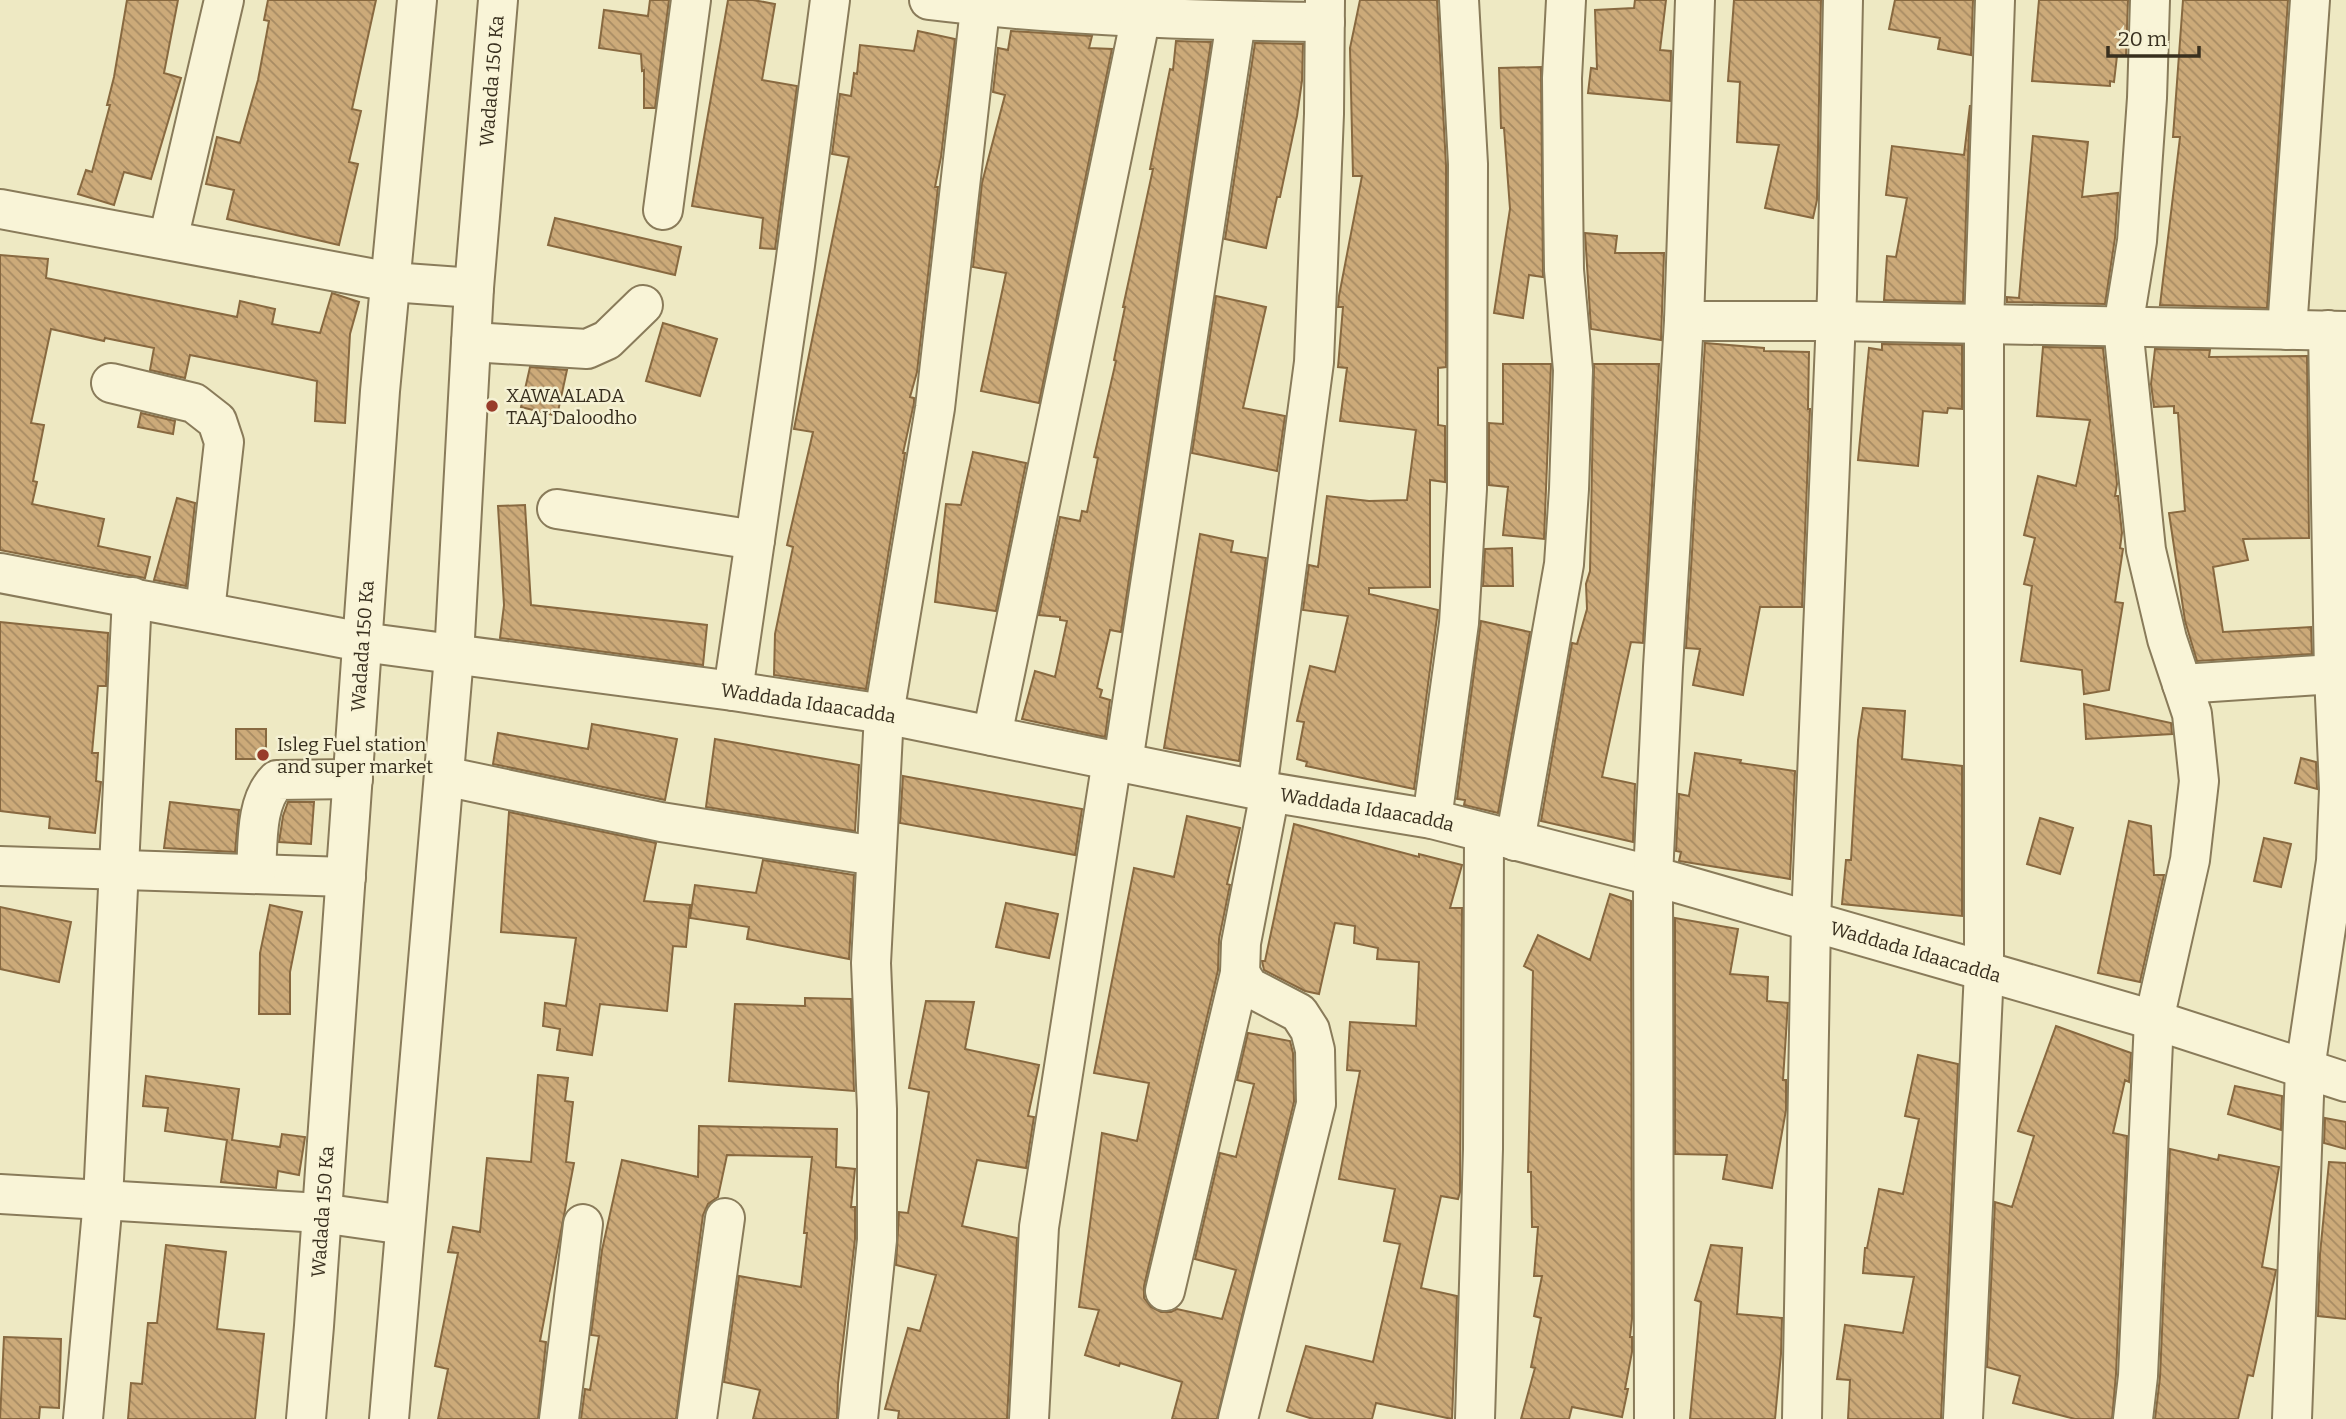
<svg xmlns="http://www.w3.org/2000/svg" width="2346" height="1419" font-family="Bitter,serif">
<defs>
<pattern id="building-back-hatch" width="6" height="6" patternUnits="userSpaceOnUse" patternTransform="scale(1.75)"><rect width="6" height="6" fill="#ccaa79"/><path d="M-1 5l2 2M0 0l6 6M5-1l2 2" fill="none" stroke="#a78b63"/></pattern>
</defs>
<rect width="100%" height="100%" fill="#eee9c3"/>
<!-- building -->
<path fill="url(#building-back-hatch)" stroke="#886940" stroke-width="2" d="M 127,0 L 178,0 L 164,73 L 181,78 L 151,179 L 124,172 L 114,205 L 78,194 L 86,170 L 92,172 L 110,105 L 107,105 L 114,77 Z
M 268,0 L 376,0 L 352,109 L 361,111 L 349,162 L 358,164 L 339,245 L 227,219 L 234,190 L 206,184 L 217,137 L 240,143 L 258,80 L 269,21 L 264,20 Z
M 650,0 L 669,0 L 655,108 L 644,108 L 644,70 L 642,71 L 641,54 L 599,48 L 604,10 L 648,16 Z
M 728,0 L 753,0 L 775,4 L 762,80 L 797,86 L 775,249 L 760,248 L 763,218 L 692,206 Z
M 1360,0 L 1437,0 L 1446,165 L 1446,367 L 1438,368 L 1438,425 L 1445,426 L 1445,482 L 1430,480 L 1430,587 L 1369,588 L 1369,594 L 1438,610 L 1414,789 L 1306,766 L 1307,762 L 1297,759 L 1304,722 L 1297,721 L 1310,666 L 1335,672 L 1348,616 L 1303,610 L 1309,565 L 1318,567 L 1327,496 L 1369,501 L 1407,500 L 1416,430 L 1340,421 L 1347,368 L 1338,367 L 1343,307 L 1338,307 L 1339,296 L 1362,176 L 1353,176 L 1350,48 Z
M 1635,0 L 1666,0 L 1660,50 L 1671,51 L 1670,101 L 1588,93 L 1591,68 L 1597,69 L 1595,10 L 1634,8 Z
M 1734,0 L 1821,0 L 1817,200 L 1813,218 L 1765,208 L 1779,145 L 1737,142 L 1740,82 L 1728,81 Z
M 1895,0 L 1973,0 L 1971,55 L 1938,49 L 1940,38 L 1889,29 Z
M 2039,0 L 2128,0 L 2126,56 L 2117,56 L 2114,82 L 2110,81 L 2110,86 L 2032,81 Z
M 2183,0 L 2288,0 L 2267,308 L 2160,305 L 2180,137 L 2173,137 Z
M 918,31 L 955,39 L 941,157 L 935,187 L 938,187 L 917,372 L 910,397 L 914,398 L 914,403 L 903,453 L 905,453 L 866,689 L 774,675 L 775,634 L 793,547 L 787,545 L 813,432 L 794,429 L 849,157 L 832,154 L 840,94 L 851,96 L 854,73 L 857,74 L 860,45 L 914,51 Z
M 1011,31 L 1092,36 L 1089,48 L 1112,49 L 1039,403 L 981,391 L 1006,273 L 973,267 L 982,183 L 1005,95 L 993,92 L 998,48 L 1008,50 Z
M 1176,41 L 1211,42 L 1121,632 L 1110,630 L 1097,688 L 1102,690 L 1100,697 L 1110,700 L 1105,737 L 1022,719 L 1035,671 L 1055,677 L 1067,621 L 1060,620 L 1060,617 L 1039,615 L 1060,517 L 1080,521 L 1082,511 L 1087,512 L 1098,458 L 1094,457 L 1116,361 L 1114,360 L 1125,307 L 1123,307 L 1153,169 L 1150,169 L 1170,69 L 1173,70 Z
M 1255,43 L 1303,44 L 1302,81 L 1297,116 L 1280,197 L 1277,197 L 1266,248 L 1225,239 Z
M 1541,67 L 1543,277 L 1529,275 L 1523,318 L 1494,313 L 1510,209 L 1504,128 L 1501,128 L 1499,68 Z
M 1970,105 L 1963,302 L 1884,300 L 1887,256 L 1896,257 L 1907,198 L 1886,195 L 1892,146 L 1964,155 Z
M 2033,136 L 2088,142 L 2082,197 L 2118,193 L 2115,238 L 2105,304 L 2007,302 L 2007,297 L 2019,298 Z
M 555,218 L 681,247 L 675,275 L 548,245 Z
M 1585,233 L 1617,236 L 1615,253 L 1664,253 L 1661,340 L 1591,329 Z
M 0,255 L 48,259 L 46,278 L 237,317 L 240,301 L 275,309 L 272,324 L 320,333 L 332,293 L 359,302 L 350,334 L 345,423 L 315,421 L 317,381 L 190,355 L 185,378 L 150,370 L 154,348 L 105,338 L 104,341 L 51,329 L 31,423 L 44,425 L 33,481 L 37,482 L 32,504 L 104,519 L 98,546 L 150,557 L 145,578 L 0,550 Z
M 1216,296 L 1266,307 L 1243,408 L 1285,416 L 1277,471 L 1192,453 Z
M 663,323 L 717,339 L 700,396 L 646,381 Z
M 1705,343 L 1764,348 L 1764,351 L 1809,352 L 1808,409 L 1810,409 L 1802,607 L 1760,607 L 1743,695 L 1693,685 L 1700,649 L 1686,648 Z
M 1882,344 L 1962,345 L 1962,409 L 1948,408 L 1947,413 L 1923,411 L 1918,466 L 1858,460 L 1869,348 L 1882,350 Z
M 2043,347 L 2103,348 L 2117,484 L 2115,496 L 2118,496 L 2122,533 L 2120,548 L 2123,549 L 2115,602 L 2123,603 L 2109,690 L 2084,694 L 2082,670 L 2021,661 L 2032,586 L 2024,584 L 2035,538 L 2024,535 L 2038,476 L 2076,486 L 2090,420 L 2037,416 Z
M 2155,349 L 2210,350 L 2209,357 L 2307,356 L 2309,538 L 2243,539 L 2248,560 L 2213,567 L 2223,632 L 2311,627 L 2312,654 L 2197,661 L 2185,621 L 2169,513 L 2185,511 L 2178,413 L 2174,413 L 2174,406 L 2154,407 L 2151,384 Z
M 1503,364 L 1551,364 L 1544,539 L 1503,535 L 1508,487 L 1489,485 L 1489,423 L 1503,424 Z
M 1594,364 L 1659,364 L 1643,643 L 1631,642 L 1602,777 L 1635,784 L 1633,842 L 1541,821 L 1572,643 L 1577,644 L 1587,609 L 1586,584 L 1590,571 Z
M 530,367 L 567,370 L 557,416 L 521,407 Z
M 141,413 L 175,421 L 173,434 L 138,427 Z
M 973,452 L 1026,463 L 996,611 L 935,602 L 946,504 L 961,505 Z
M 177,498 L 195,503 L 186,586 L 154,580 Z
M 525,505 L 531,605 L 707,625 L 703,665 L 500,638 L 504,605 L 498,506 Z
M 1200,534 L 1233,541 L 1231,552 L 1266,558 L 1239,761 L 1164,748 Z
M 1512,548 L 1513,586 L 1483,586 L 1485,549 Z
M 1481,621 L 1530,632 L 1498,813 L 1464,805 L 1465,800 L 1457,799 Z
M 0,622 L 108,633 L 106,686 L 98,686 L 92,753 L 98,753 L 96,781 L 101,782 L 95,833 L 49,828 L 50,817 L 0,811 Z
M 2084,704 L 2171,723 L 2172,734 L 2086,739 Z
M 1863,708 L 1905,711 L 1902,759 L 1962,766 L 1962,916 L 1842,904 L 1846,860 L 1851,860 L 1858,740 Z
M 592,724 L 677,739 L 665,800 L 493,764 L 498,733 L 588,749 Z
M 236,729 L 266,729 L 266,759 L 236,759 Z
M 715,739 L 859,765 L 855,831 L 706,807 Z
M 1695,753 L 1741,760 L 1740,763 L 1795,771 L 1790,879 L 1679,861 L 1681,852 L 1676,851 L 1679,794 L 1689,796 Z
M 2301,758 L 2316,762 L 2317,789 L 2295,783 Z
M 903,776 L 1082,809 L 1075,855 L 900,823 Z
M 170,802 L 239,810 L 235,852 L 164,848 Z
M 288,802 L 314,802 L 311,844 L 279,842 L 283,816 Z
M 509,812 L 656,843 L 644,901 L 690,905 L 686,947 L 673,946 L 667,1011 L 600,1004 L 592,1055 L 557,1050 L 560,1029 L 543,1026 L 545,1003 L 566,1006 L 576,938 L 501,932 Z
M 1187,816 L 1240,828 L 1227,884 L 1230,885 L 1219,939 L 1218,970 L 1144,1286 L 1144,1298 L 1151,1307 L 1161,1312 L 1171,1312 L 1177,1309 L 1222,1319 L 1236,1270 L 1195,1259 L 1220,1153 L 1236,1157 L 1254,1084 L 1237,1080 L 1248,1033 L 1290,1041 L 1293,1053 L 1294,1102 L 1217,1419 L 1172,1419 L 1182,1382 L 1120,1363 L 1119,1366 L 1085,1355 L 1099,1310 L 1079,1307 L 1102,1133 L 1137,1141 L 1149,1083 L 1094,1073 L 1134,868 L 1174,877 Z
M 2040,818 L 2073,828 L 2060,874 L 2027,864 Z
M 2129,821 L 2151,826 L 2154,875 L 2164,875 L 2140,982 L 2098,973 Z
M 1294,824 L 1419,857 L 1419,854 L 1462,865 L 1450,908 L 1462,908 L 1460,1192 L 1458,1199 L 1441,1196 L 1421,1288 L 1457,1296 L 1452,1419 L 1376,1403 L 1372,1419 L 1313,1419 L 1287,1411 L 1306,1346 L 1373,1362 L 1400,1244 L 1384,1241 L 1395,1189 L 1339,1179 L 1360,1071 L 1347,1070 L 1350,1022 L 1416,1026 L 1419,962 L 1377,959 L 1378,948 L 1354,943 L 1355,926 L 1335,923 L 1319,994 L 1305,991 L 1264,970 L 1262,961 L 1265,961 Z
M 2264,838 L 2291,844 L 2281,887 L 2254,881 Z
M 763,860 L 854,875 L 849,959 L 747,939 L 749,927 L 690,918 L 695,885 L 756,893 Z
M 1610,894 L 1631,901 L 1632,1319 L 1630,1337 L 1632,1337 L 1632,1352 L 1625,1389 L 1628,1389 L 1622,1417 L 1572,1407 L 1569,1419 L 1521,1419 L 1535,1368 L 1531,1367 L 1541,1318 L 1534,1316 L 1542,1276 L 1534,1276 L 1538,1227 L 1532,1227 L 1531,1172 L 1528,1172 L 1533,971 L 1524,966 L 1538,935 L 1590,960 Z
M 1006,903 L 1058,914 L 1049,958 L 996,947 Z
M 270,905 L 302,912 L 290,972 L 290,1014 L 259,1014 L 260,953 Z
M 0,907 L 71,922 L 59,982 L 0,969 Z
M 1675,918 L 1738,929 L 1730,974 L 1768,977 L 1767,1001 L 1788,1003 L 1783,1080 L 1786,1080 L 1786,1110 L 1772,1188 L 1723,1179 L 1727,1155 L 1675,1154 Z
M 805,998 L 851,999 L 854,1091 L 729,1081 L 735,1004 L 805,1006 Z
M 926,1001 L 974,1002 L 965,1049 L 1039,1065 L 1028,1116 L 1034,1117 L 1026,1168 L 977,1160 L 962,1226 L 1017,1238 L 1007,1419 L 898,1419 L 899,1411 L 885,1409 L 908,1328 L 920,1331 L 936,1275 L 896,1265 L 899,1212 L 908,1213 L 929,1092 L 909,1088 Z
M 2056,1026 L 2131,1053 L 2129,1082 L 2125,1080 L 2113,1133 L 2127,1136 L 2116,1374 L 2112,1419 L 2075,1419 L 2013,1403 L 2020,1376 L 1987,1367 L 1995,1202 L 2012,1207 L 2034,1136 L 2018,1131 Z
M 1918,1055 L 1958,1064 L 1941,1419 L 1848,1419 L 1850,1380 L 1837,1379 L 1845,1325 L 1903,1333 L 1914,1277 L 1863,1273 L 1865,1248 L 1867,1248 L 1879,1189 L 1903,1194 L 1919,1119 L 1905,1116 Z
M 538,1075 L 568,1078 L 565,1101 L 573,1102 L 566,1162 L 574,1163 L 540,1341 L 546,1342 L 538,1419 L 438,1419 L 448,1369 L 435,1366 L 458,1253 L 448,1252 L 453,1227 L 480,1232 L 487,1158 L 531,1162 Z
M 146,1076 L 239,1089 L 232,1140 L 280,1147 L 282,1134 L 305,1137 L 299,1175 L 278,1171 L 276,1188 L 221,1182 L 227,1140 L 165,1131 L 168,1108 L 143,1106 Z
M 2235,1086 L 2282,1096 L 2281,1130 L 2228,1114 Z
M 2325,1118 L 2346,1122 L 2346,1149 L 2324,1143 Z
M 699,1126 L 837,1129 L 836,1167 L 855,1169 L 851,1207 L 855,1207 L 855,1239 L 838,1384 L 837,1419 L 753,1419 L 760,1390 L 724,1382 L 739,1276 L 801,1287 L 807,1233 L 804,1233 L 812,1157 L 727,1155 L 718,1197 L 708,1204 L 703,1215 L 676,1419 L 581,1419 L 585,1389 L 590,1390 L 599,1336 L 591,1335 L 602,1250 L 622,1160 L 698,1177 Z
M 2170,1149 L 2218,1160 L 2219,1155 L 2279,1167 L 2262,1267 L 2276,1270 L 2275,1275 L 2253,1376 L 2248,1375 L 2238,1419 L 2155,1419 L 2160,1377 Z
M 2329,1162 L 2346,1163 L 2346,1319 L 2318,1316 L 2320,1254 Z
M 166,1245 L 226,1252 L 217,1329 L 264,1334 L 255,1419 L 128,1419 L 131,1383 L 142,1384 L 148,1323 L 157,1323 Z
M 1711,1245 L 1742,1248 L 1737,1314 L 1782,1318 L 1781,1354 L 1775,1419 L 1690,1419 L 1701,1302 L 1695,1300 Z
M 4,1337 L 61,1339 L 59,1408 L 40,1407 L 39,1419 L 0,1419 Z"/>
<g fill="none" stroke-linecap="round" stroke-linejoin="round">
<!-- minor casing -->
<g stroke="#897b5a" stroke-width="42">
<g id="minor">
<path d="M 929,0 C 1060,16 1194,21 1325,22"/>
<path d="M 0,209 L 391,282 L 474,288"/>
<path d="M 663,210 L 691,0"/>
<path d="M 168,240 L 224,0"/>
<path d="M 1684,321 L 1835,321 L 2346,331"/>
<path d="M 2287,330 L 2310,0"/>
<path d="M 471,342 L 587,349 L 607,340 L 643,305"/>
<path d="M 111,383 L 194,403 L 217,421 L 224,442 L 205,611"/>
<path d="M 557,509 L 755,540"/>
<path id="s1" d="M 0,573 L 362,642 L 733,691 L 884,714 L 1257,790 L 1432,819 L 1653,876 L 1984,971 L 2167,1024 L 2346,1082"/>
<path d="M 2182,684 L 2334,674"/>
<path d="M 733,691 L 795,265 L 830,0"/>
<path d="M 992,736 L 1141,16"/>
<path d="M 1123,762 L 1236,21"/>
<path d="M 444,776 L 661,822 L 876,856"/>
<path d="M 1257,790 L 1314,362 L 1324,114 L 1325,0"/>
<path d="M 1432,819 L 1459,623 L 1467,489 L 1468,164 L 1459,0"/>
<path d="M 1515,841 L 1564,564 L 1569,489 L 1573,370 L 1564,270 L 1563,195 L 1562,78 L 1566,0"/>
<path d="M 0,866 L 346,877"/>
<path d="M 256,873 C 258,843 255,802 277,780 L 353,779"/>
<path d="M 0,1194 L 321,1213 L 405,1225"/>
<path d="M 1165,1291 L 1240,973 L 1241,943 L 1270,792"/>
<path d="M 83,1419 L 103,1200 L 132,597"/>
<path id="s2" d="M 306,1419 L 314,1326 L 380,391 L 417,0"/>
<path id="s3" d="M 389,1419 L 454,656 L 474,288 L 498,0"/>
<path d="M 559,1419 L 583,1224"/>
<path d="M 697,1419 L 725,1218"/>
<path d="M 858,1419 L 877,1240 L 877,1109 L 871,963 L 884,714 L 935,408 L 981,0"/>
<path d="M 1029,1419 L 1039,1227 L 1112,760"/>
<path d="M 1238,1419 L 1316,1104 L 1315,1050 L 1310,1030 L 1299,1013 L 1249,987 L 1240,973"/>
<path d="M 1475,1419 L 1483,1149 L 1484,833"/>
<path d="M 1654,1419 L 1653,876 L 1663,667 L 1684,321 L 1695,0"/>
<path d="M 1802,1419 L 1811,921 L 1837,294 L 1843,0"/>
<path d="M 1963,1419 L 1984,971 L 1984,325 L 1995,0"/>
<path d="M 2133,1419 L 2138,1376 L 2154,1020 L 2190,860 L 2199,781 L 2192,714 L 2167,639 L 2146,550 L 2123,327 L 2137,241 L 2147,98 L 2150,0"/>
<path d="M 2292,1419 L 2305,1069 L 2336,861 L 2339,789 L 2334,674 L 2328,330"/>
</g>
</g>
<!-- minor -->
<use href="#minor" stroke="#f9f4d7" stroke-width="38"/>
</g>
<!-- markers -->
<g fill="#983c2a" stroke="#f5f1d3" stroke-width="2.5">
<circle cx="492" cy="406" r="7"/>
<circle cx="263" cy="755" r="7"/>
</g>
<g text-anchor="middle" stroke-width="5" stroke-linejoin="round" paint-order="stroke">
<!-- street labels -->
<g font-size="19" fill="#382f1e" stroke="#f5f1d3">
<text dy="7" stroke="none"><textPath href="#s3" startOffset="1342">Wadada 150 Ka</textPath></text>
<text dy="7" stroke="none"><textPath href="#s2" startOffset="775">Wadada 150 Ka</textPath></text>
<text dy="7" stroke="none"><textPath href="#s1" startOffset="819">Waddada Idaacadda</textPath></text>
<text dy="7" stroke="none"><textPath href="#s1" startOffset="1388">Waddada Idaacadda</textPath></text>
<text dy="7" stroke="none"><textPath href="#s1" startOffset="1955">Waddada Idaacadda</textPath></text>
<text dy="7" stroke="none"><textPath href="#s2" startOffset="208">Wadada 150 Ka</textPath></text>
</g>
<!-- poi labels -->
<g font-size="19" fill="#382f1e" stroke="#f5f1d3" text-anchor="start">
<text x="506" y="402">XAWAALADA<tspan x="506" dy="22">TAAJ Daloodho</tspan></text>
<text x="277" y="751">Isleg Fuel station<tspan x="277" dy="22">and super market</tspan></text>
</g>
</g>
<!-- scale -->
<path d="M2108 46v10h91v-10" fill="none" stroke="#382f1e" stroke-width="3.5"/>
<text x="2118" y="46" font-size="21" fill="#382f1e" stroke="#f5f1d3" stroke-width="5" paint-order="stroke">20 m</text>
</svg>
